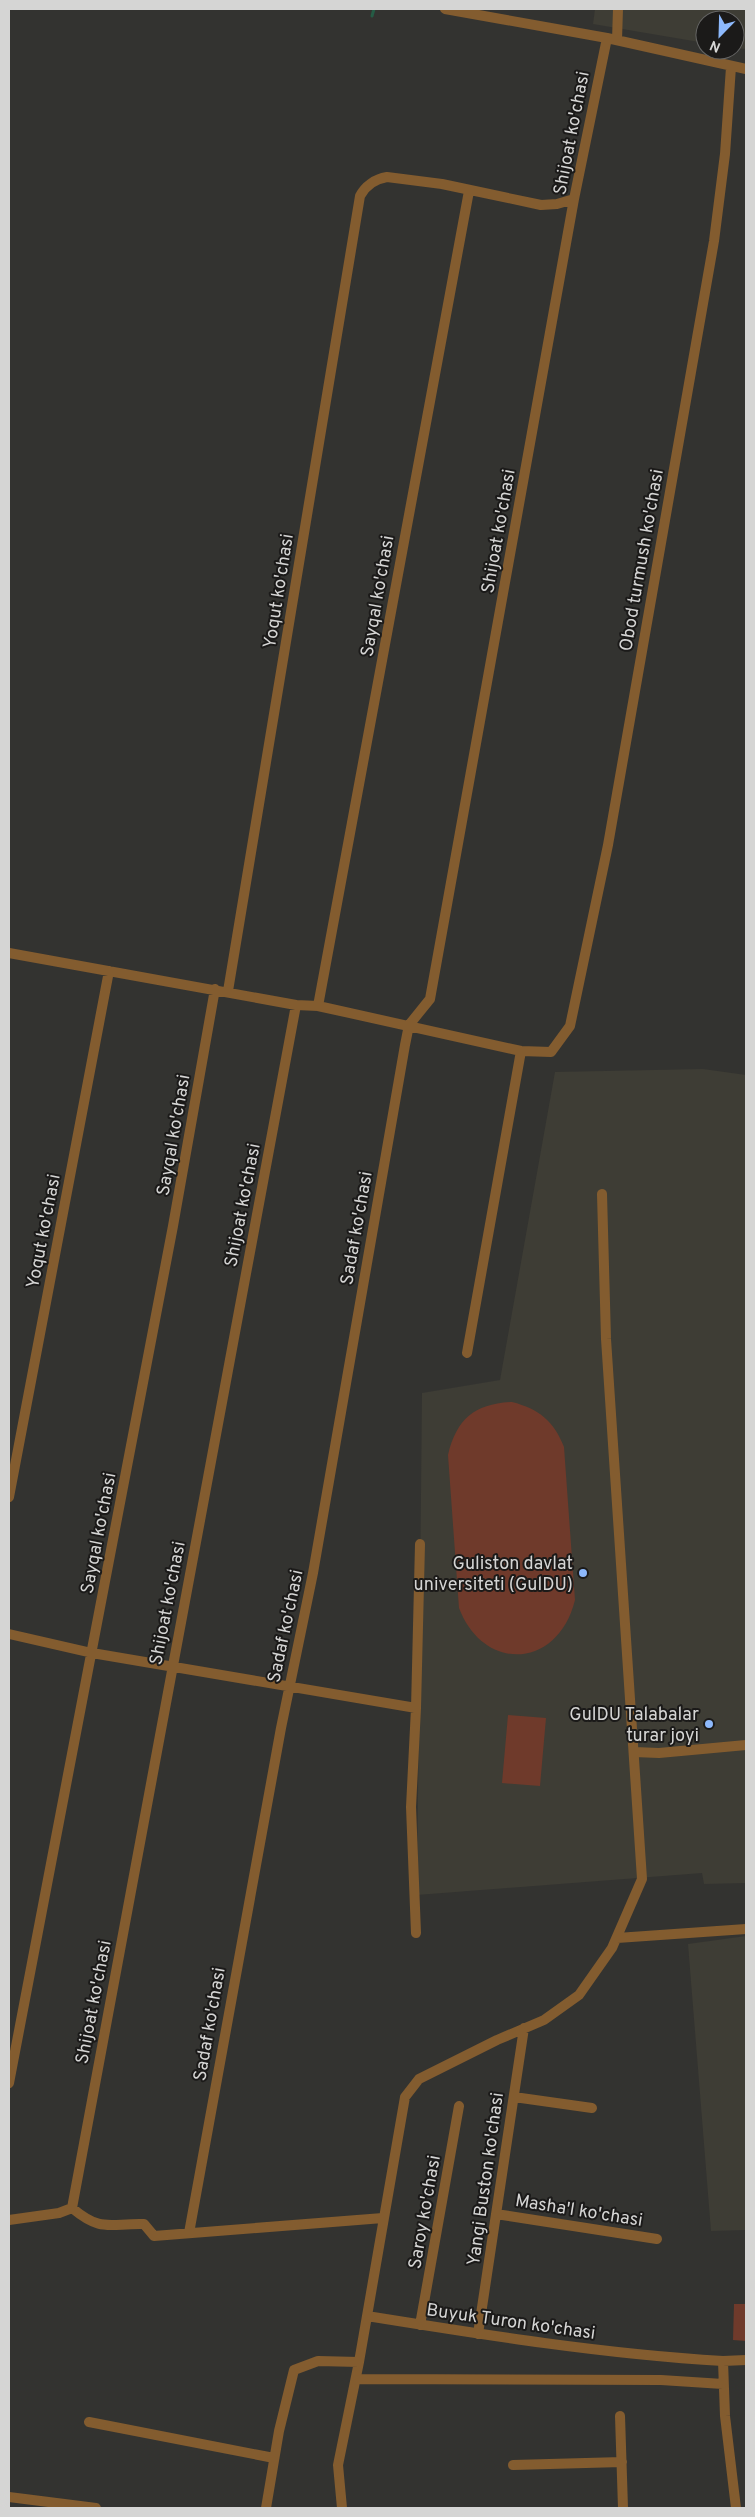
<svg xmlns="http://www.w3.org/2000/svg" width="755" height="2517" font-family="Overpass,sans-serif">
<rect width="100%" height="100%" fill="#333330"/>
<!-- built -->
<path fill="#3e3d35" d="M 595,9 L 746,9 L 746,49 L 735,48 L 735,20 L 705,20 L 705,43 L 593,24 Z
M 703,1069 L 746,1075 L 746,1883 L 704,1884 L 702,1873 L 417,1895 L 422,1393 L 500,1380 L 555,1072 Z
M 746,1936 L 746,2230 L 711,2231 L 688,1944 Z"/>
<!-- green -->
<path fill="#6f3a2b" d="M 512,1402 C 539,1409 554,1421 564,1447 L 575,1600 C 558,1669 484,1673 459,1608 L 448,1455 C 457,1418 475,1404 512,1402 Z
M 508,1715 L 546,1718 L 540,1786 L 502,1783 Z
M 734,2304 L 746,2304 L 746,2341 L 733,2340 Z"/>
<g fill="none" stroke-linecap="round" stroke-linejoin="round">
<!-- stream -->
<path stroke="#255c45" stroke-width="3" d="M 372,16 L 374,9"/>
<!-- street -->
<path stroke="#835c2f" stroke-width="10" d="M 445,9 L 607,38 L 746,69
M 617,40 L 618,9
M 9,953 L 296,1005 L 318,1006 L 521,1051 L 551,1052 L 570,1026 L 608,845 L 714,241 L 725,154 L 731,67
M 228,991 L 360,196 C 365,186 375,179 387,177 L 442,184 L 541,205 L 557,204 L 574,199
M 318,1006 L 469,191
M 467,1353 L 521,1051
M 9,1497 L 109,971
M 9,1634 L 92,1653 L 416,1708 L 420,1544
M 416,1708 L 411,1807 L 416,1933
M 634,1752 L 659,1753 L 746,1745
M 617,1938 L 746,1929
M 9,2083 L 173,1226 L 215,989
M 514,2097 L 592,2108
M 72,2208 L 296,1005
M 496,2214 L 657,2239
M 9,2220 L 59,2213 L 72,2208 C 102,2233 109,2223 144,2224 L 154,2236 L 383,2218
M 189,2233 L 281,1728 L 313,1573 L 405,1045 L 409,1025 L 430,999 L 574,199 L 607,38
M 367,2316 C 485,2335 603,2354 723,2361 L 725,2416 L 736,2508
M 420,2325 L 459,2106
M 478,2334 L 524,2028
M 723,2361 L 746,2360
M 356,2379 L 661,2380 L 723,2384
M 620,2416 L 623,2508
M 89,2422 L 274,2458
M 513,2465 L 622,2462
M 9,2497 L 96,2508
M 266,2508 L 279,2431 L 294,2370 L 318,2361 L 359,2362
M 342,2508 L 338,2465 L 359,2362 L 405,2097 L 419,2079 L 497,2040 L 544,2020 L 579,1995 L 612,1948 L 642,1879 L 606,1339 L 602,1194"/>
</g>
<!-- markers -->
<g fill="#8db9fc" stroke="#1b1a19" stroke-width="2">
<circle cx="583" cy="1573" r="5"/>
<circle cx="709" cy="1724" r="5"/>
</g>
<g text-anchor="middle" stroke-width="4" stroke-linejoin="round" paint-order="stroke">
<!-- street labels -->
<g font-size="18" fill="#d5d5d4" stroke="#1b1a19">
<text transform="translate(571 133) rotate(-79)" y="6">Shijoat ko'chasi</text>
<text transform="translate(498 531) rotate(-80)" y="6">Shijoat ko'chasi</text>
<text transform="translate(641 560) rotate(-80)" y="6">Obod turmush ko'chasi</text>
<text transform="translate(278 591) rotate(-81)" y="6">Yoqut ko'chasi</text>
<text transform="translate(377 596) rotate(-80)" y="6">Sayqal ko'chasi</text>
<text transform="translate(173 1135) rotate(-80)" y="6">Sayqal ko'chasi</text>
<text transform="translate(242 1205) rotate(-79)" y="6">Shijoat ko'chasi</text>
<text transform="translate(356 1228) rotate(-80)" y="6">Sadaf ko'chasi</text>
<text transform="translate(43 1231) rotate(-79)" y="6">Yoqut ko'chasi</text>
<text transform="translate(98 1533) rotate(-79)" y="6">Sayqal ko'chasi</text>
<text transform="translate(167 1603) rotate(-79)" y="6">Shijoat ko'chasi</text>
<text transform="translate(285 1626) rotate(-78)" y="6">Sadaf ko'chasi</text>
<text transform="translate(93 2002) rotate(-79)" y="6">Shijoat ko'chasi</text>
<text transform="translate(209 2024) rotate(-80)" y="6">Sadaf ko'chasi</text>
<text transform="translate(485 2179) rotate(-82)" y="6">Yangi Buston ko'chasi</text>
<text transform="translate(579 2210) rotate(9)" y="6">Masha'l ko'chasi</text>
<text transform="translate(424 2212) rotate(-80)" y="6">Saroy ko'chasi</text>
<text transform="translate(511 2321) rotate(8)" y="6">Buyuk Turon ko'chasi</text>
</g>
<!-- poi labels -->
<g font-size="18" fill="#d5d5d4" stroke="#1b1a19" text-anchor="end">
<text x="573" y="1569">Guliston davlat<tspan x="573" dy="21">universiteti (GulDU)</tspan></text>
<text x="699" y="1720">GulDU Talabalar<tspan x="699" dy="21">turar joyi</tspan></text>
</g>
</g>
<!-- border -->
<rect width="755" height="2517" fill="none" stroke="#d5d5d4" stroke-width="20"/>
<!-- north arrow -->
<g transform="translate(720 35) rotate(203)"><circle r="24" fill="#1b1a19" stroke="#656564"/>
<path d="M0-4L9 19L0 12L-9 19Z" fill="#8db9fc"/>
<text y="-8" font-size="14" font-weight="bold" text-anchor="middle" fill="#d5d5d4">N</text>
</g>
</svg>
